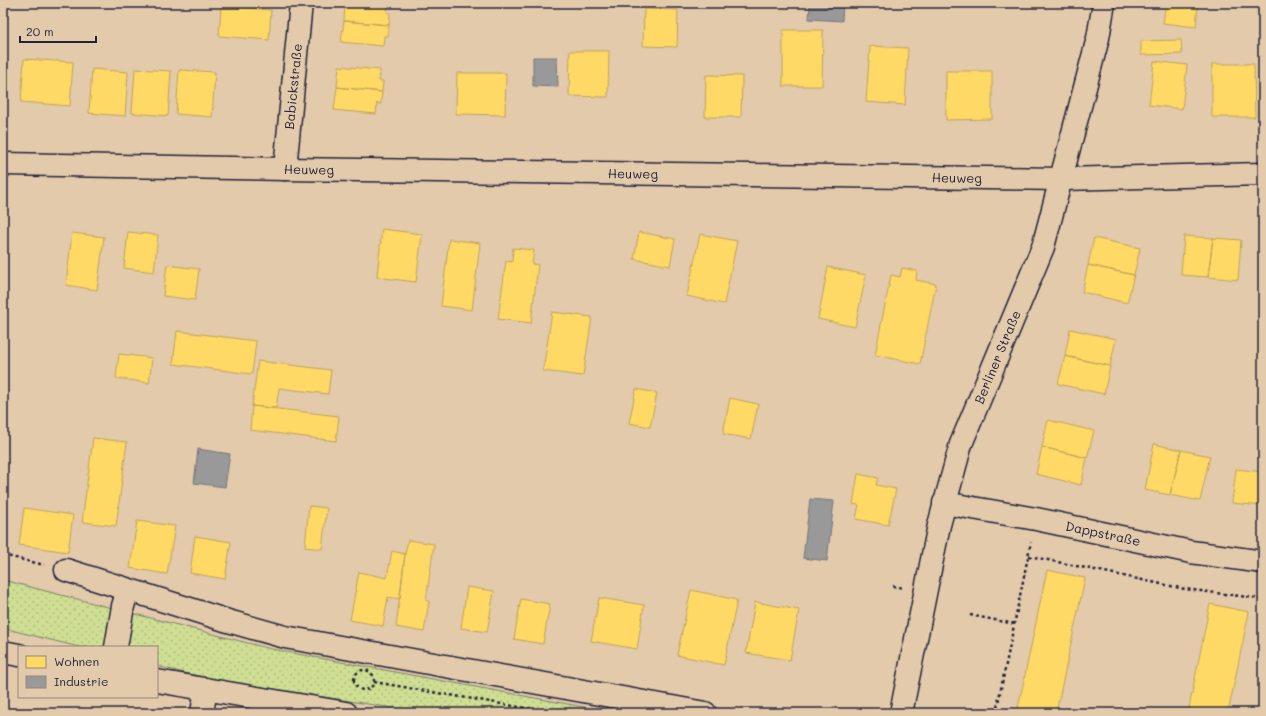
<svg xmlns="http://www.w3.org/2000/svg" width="1266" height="716" font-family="Mali,sans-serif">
<defs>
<pattern id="grass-dots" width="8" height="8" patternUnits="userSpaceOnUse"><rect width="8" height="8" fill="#cede92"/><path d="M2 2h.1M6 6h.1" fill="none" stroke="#b1be7f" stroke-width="1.8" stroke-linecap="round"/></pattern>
</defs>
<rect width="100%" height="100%" fill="#e3caab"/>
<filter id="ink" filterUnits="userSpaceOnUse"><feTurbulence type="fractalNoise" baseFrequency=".025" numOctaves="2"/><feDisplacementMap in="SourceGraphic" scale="8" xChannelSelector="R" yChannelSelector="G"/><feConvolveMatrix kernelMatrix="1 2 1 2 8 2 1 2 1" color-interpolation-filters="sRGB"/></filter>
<g filter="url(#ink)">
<!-- grass -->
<path fill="url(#grass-dots)" stroke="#788066" d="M 3,580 L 271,649 L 616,713 L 424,713 L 200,677 L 157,666 L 157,647 L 79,647 L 3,628 Z"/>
<!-- homes -->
<path fill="#ffd966" stroke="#bda259" d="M 345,3 L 388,3 L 387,12 L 390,13 L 389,25 L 344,21 Z
M 1166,3 L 1198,3 L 1196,27 L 1163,23 Z
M 221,6 L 271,10 L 269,40 L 219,36 Z
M 644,9 L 678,10 L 677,47 L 643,46 Z
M 344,21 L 389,25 L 388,36 L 384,36 L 383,46 L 341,42 Z
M 783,30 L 823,30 L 822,86 L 783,86 Z
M 1181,40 L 1182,54 L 1141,55 L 1141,41 Z
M 870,46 L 908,48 L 905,105 L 866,102 Z
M 570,51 L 609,51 L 608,97 L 569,96 Z
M 24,59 L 73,62 L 70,106 L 21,102 Z
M 1154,61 L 1187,65 L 1182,109 L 1149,105 Z
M 1212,64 L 1254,64 L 1255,117 L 1212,117 Z
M 339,66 L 380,70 L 379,81 L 383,81 L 382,92 L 337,87 Z
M 92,69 L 128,72 L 125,116 L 89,113 Z
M 135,69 L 171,71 L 168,116 L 132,113 Z
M 179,70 L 215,72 L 212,117 L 176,114 Z
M 946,71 L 992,71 L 992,119 L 946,120 Z
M 457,73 L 506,73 L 505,115 L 456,114 Z
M 706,75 L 742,76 L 741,117 L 705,117 Z
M 337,87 L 382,92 L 381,104 L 377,103 L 376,114 L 334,110 Z
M 382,229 L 422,234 L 416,282 L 377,277 Z
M 128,232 L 158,235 L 154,272 L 124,268 Z
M 639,232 L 675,239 L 670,266 L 634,259 Z
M 72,233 L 104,237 L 97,290 L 66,285 Z
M 700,234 L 737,241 L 724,304 L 687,296 Z
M 1184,236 L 1213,238 L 1208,277 L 1181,275 Z
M 1094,238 L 1140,248 L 1134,275 L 1088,265 Z
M 1213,238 L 1241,240 L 1238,280 L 1208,277 Z
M 449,239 L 480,243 L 472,310 L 441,306 Z
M 513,248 L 534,250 L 532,264 L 538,265 L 531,323 L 498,319 L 506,261 L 512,262 Z
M 167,265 L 199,269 L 195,300 L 163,296 Z
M 1088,265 L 1134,275 L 1127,303 L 1082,292 Z
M 828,267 L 866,275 L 855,327 L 818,319 Z
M 902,268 L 917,271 L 916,280 L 936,284 L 920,364 L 875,355 L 891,275 L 900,277 Z
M 552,312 L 592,317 L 583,376 L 543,371 Z
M 1070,329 L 1116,339 L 1110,366 L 1065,356 Z
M 177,331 L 256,341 L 252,374 L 173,364 Z
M 119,354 L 152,358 L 149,383 L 116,378 Z
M 1065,356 L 1110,366 L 1104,394 L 1058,384 Z
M 258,361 L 331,370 L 328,394 L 279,388 L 276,408 L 252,406 Z
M 636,389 L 657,393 L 650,427 L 629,423 Z
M 730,398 L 758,404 L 751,439 L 723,434 Z
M 252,406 L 339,416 L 336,441 L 250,430 Z
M 1048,420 L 1094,431 L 1087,458 L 1042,447 Z
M 93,438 L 127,442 L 116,526 L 82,522 Z
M 1154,444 L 1181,450 L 1170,495 L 1145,490 Z
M 1042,447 L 1087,458 L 1081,485 L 1036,474 Z
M 1181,450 L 1210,456 L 1200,501 L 1170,495 Z
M 1236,469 L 1263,472 L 1263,506 L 1232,503 Z
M 858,474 L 878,478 L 876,485 L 896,489 L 888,525 L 856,519 L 859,505 L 853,504 Z
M 309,506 L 327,508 L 322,549 L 305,547 Z
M 24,508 L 73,515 L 68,552 L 19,545 Z
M 137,521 L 175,526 L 167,574 L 130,568 Z
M 195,536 L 231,542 L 225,579 L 190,573 Z
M 408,540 L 434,544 L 426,601 L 429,601 L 424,632 L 396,627 L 405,554 Z
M 392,551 L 405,554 L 400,599 L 388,597 L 383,626 L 350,620 L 359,572 L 387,578 Z
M 1047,570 L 1085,578 L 1056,713 L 1017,713 Z
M 467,587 L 494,591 L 487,632 L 461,628 Z
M 691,590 L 737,600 L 724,665 L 677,655 Z
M 599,598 L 644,605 L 637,649 L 591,641 Z
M 521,599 L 550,604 L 543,644 L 514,639 Z
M 755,602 L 799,610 L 790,660 L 746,653 Z
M 1210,604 L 1249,612 L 1228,713 L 1188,713 Z"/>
<!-- industry -->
<path fill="#999" stroke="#75757d" d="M 810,3 L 843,3 L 842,21 L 809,19 Z
M 533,57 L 557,57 L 558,87 L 533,86 Z
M 198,449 L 230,454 L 225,487 L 194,483 Z
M 810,499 L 834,501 L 827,561 L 803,558 Z"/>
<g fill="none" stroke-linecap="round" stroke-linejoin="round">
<!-- minor casing -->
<g stroke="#22223b" stroke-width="25">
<g id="minor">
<path id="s1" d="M 3,164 L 285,169 L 1062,179 L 1263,174"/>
<path id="s2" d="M 285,169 L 301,3"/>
<path id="s3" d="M 944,503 L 1036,519 L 1191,552 L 1263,562"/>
<path d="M 66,570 L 228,621 L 285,637 L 705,713"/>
<path d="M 116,647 L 123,606 L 128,590"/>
<path d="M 202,713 L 206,689"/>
</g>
</g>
<!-- tertiary casing -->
<g stroke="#22223b" stroke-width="25">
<g id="tertiary">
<path d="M 3,652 L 19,655"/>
<path d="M 157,681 L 346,713"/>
<path id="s4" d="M 901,713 L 939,525 L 961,444 L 1043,247 L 1098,38 L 1104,3"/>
</g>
</g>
<!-- path -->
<path stroke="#22223b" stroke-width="2.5" stroke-dasharray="3 3" stroke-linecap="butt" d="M 3,555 L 44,565
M 1029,556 L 1185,589 L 1263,599
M 893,586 L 903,588
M 970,615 L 1015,624
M354 680a10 10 0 1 1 20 0a10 10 0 1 1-20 0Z
M 374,682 L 554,713
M 950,712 L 957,713
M 996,713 L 1031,542"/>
<!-- minor -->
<use href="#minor" stroke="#e3caab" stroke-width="22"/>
<!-- tertiary -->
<use href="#tertiary" stroke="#e3caab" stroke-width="22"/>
</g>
</g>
<g text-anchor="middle" stroke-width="4" stroke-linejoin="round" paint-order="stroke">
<!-- street labels -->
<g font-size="13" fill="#22223b" stroke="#e3caab">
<text dy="5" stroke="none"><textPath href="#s2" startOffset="83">Babickstraße</textPath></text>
<text dy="5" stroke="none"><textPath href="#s1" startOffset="306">Heuweg</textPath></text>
<text dy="5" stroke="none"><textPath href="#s1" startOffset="630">Heuweg</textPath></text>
<text dy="5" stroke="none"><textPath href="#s1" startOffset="954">Heuweg</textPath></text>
<text dy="5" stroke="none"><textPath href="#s4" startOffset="370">Berliner Straße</textPath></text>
<text dy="5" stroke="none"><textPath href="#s3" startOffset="162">Dappstraße</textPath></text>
</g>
</g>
<!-- margin -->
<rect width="1266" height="716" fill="none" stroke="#e3caab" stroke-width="16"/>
<rect x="8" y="8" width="1250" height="700" fill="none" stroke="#22223b" stroke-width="1.5" filter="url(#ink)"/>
<!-- legend -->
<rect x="18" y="646" width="140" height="52" fill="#e3caab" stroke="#96877e"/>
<rect x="26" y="656" width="20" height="12" fill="#ffd966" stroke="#96877e"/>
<text x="54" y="666" font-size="12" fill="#22223b">Wohnen</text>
<rect x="26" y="676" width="20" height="12" fill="#999999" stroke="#96877e"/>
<text x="54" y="686" font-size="12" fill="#22223b">Industrie</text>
<!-- scale -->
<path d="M20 36v6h76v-6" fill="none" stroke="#22223b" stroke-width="2"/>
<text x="26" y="36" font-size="12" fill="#22223b" stroke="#e3caab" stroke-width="3" paint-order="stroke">20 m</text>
</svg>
